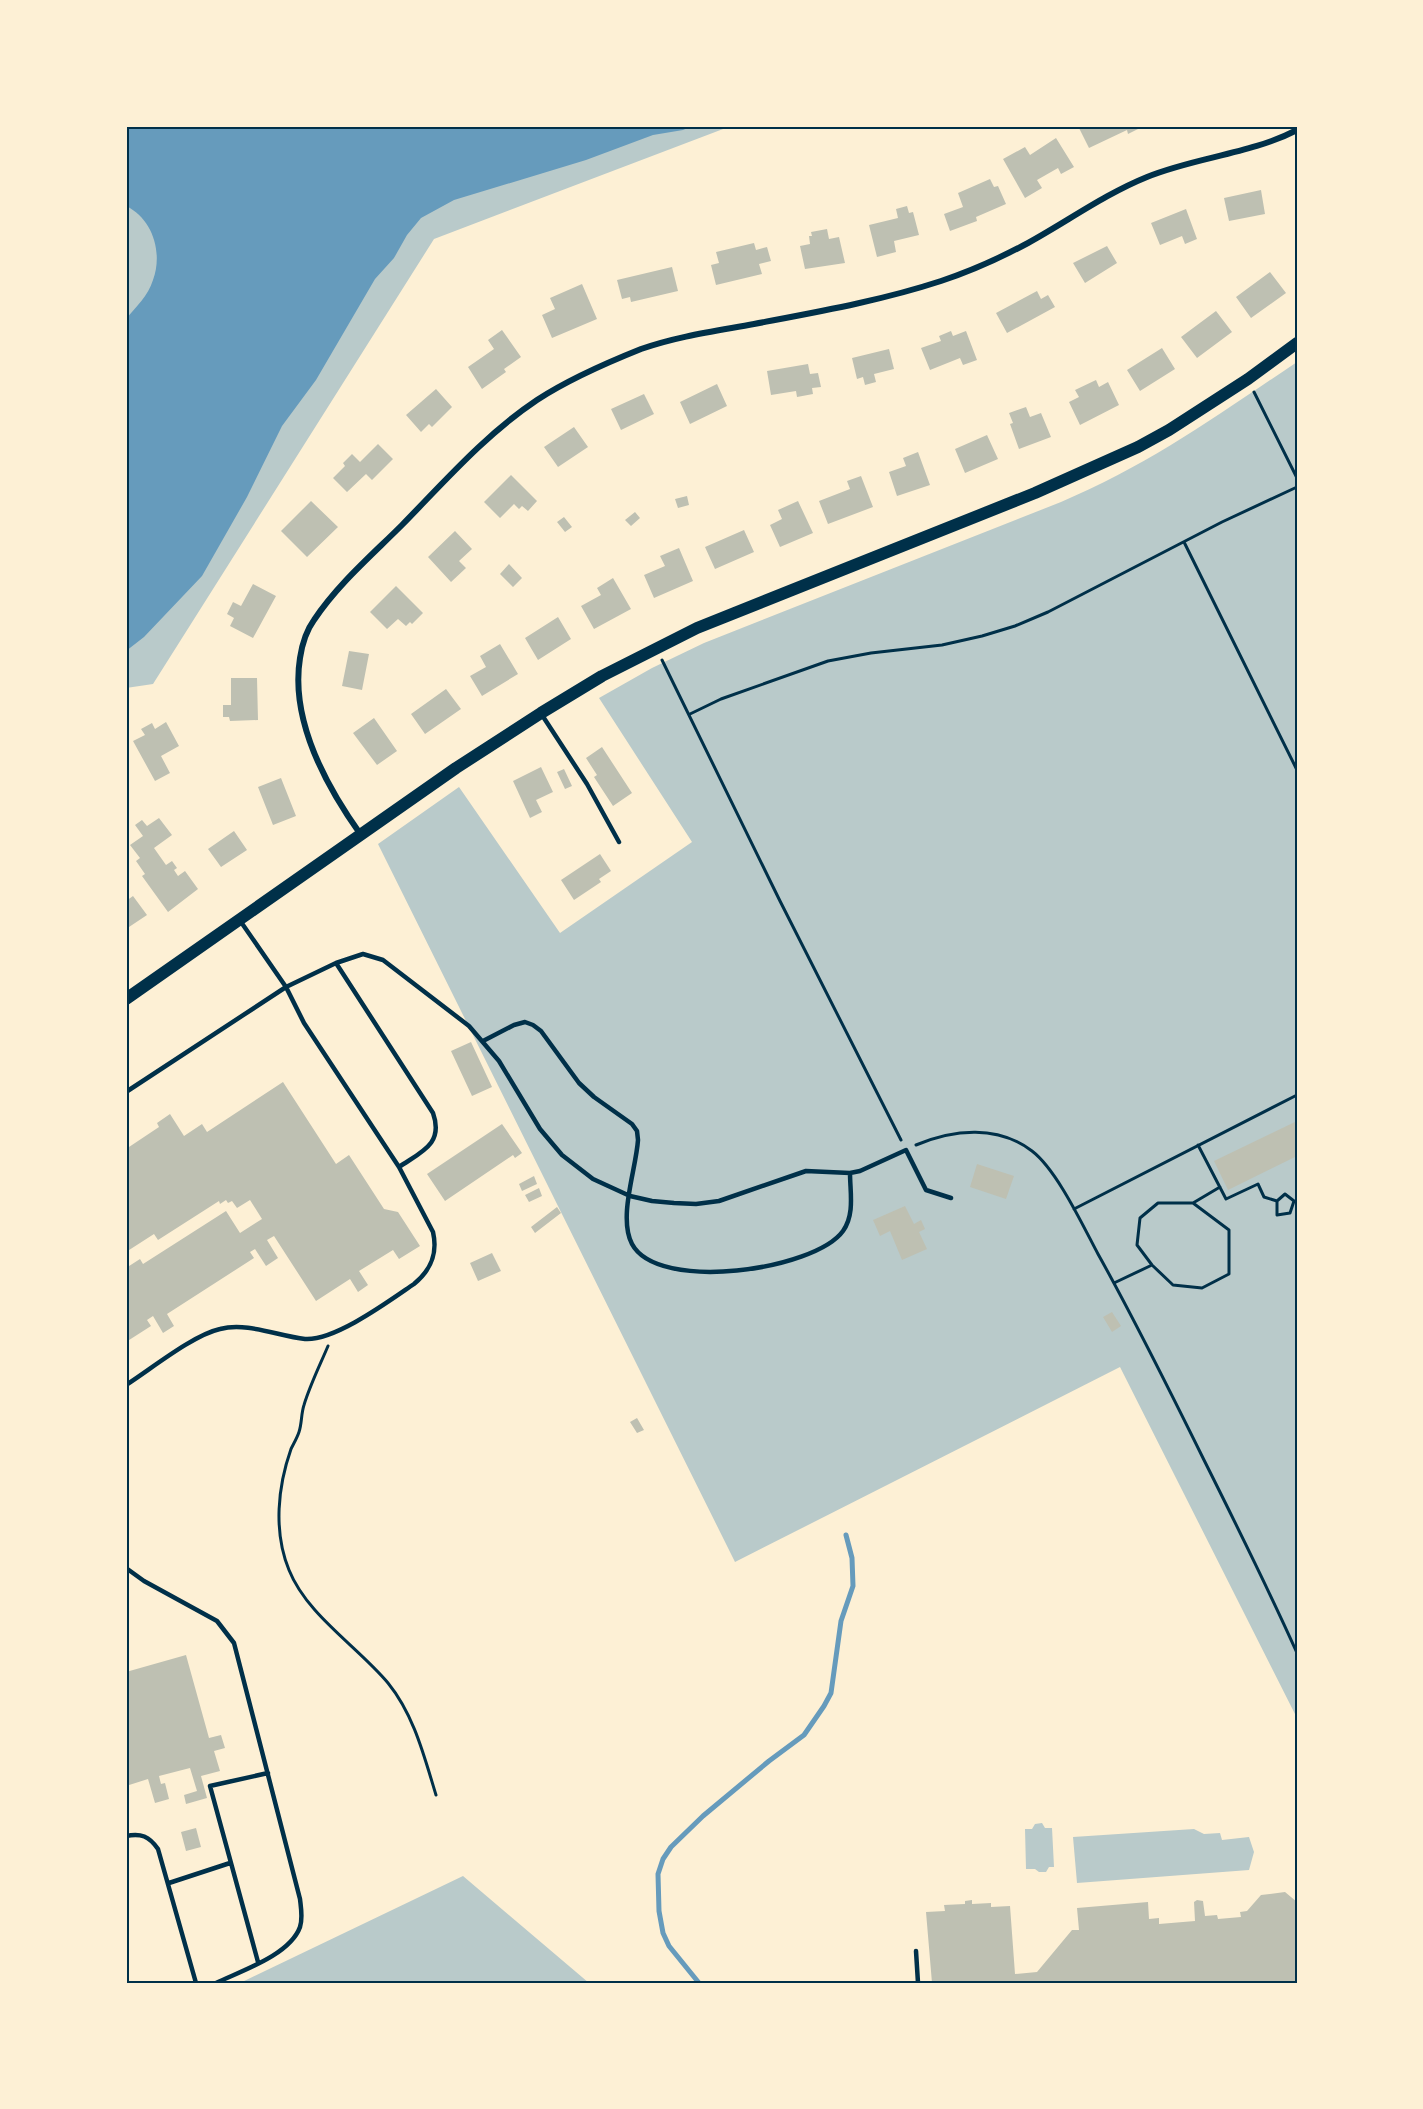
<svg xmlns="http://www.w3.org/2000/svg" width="1423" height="2109" font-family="Ubuntu,sans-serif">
<rect width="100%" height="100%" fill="#fdf0d5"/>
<!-- green -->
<path fill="#b9caca" d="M 126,126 L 731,126 L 434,239 L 153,684 L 126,688 Z
M 1297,362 L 1297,1718 L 1120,1367 L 735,1562 L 378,844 L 459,787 L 560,933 L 692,842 L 599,698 L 652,668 L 704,643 L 1061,502 C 1149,465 1218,415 1297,362 Z
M 1042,1823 L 1045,1828 L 1052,1828 L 1054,1867 L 1049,1867 L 1046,1872 L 1039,1872 L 1035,1869 L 1026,1869 L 1025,1829 L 1032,1829 L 1035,1824 Z
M 1194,1829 L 1204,1834 L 1220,1833 L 1222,1840 L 1249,1837 L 1254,1852 L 1249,1870 L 1077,1883 L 1073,1837 Z
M 463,1876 L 589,1983 L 240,1983 Z"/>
<!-- water -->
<path fill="#669bbc" d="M 126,126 L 692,126 L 683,130 L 653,135 L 586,160 L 454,200 L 421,218 L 407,235 L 394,258 L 375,279 L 316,380 L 282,426 L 247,497 L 202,576 L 144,637 L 126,651 L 126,319 C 136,307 148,296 153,280 C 163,253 153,219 126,206 Z"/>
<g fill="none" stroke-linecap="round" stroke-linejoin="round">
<!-- stream -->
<path stroke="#669bbc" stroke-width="5" d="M 699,1983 L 669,1946 L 663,1933 L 659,1911 L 658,1874 L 663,1859 L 671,1847 L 703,1816 L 769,1761 L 804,1735 L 824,1706 L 831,1693 L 841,1621 L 853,1586 L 852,1558 L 846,1535"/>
</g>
<!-- building -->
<path fill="#bec0b2" d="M 1078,126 L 1144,126 L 1128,134 L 1127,130 L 1089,148 Z
M 1056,138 L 1074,167 L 1061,174 L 1058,168 L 1037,180 L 1042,188 L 1025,198 L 1003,159 L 1025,147 L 1030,155 Z
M 990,179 L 994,187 L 998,186 L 1006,204 L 976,217 L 977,221 L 950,231 L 944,214 L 963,207 L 958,193 Z
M 1261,190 L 1265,214 L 1229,221 L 1224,198 Z
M 907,206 L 909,213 L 913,212 L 919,235 L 894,241 L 896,252 L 877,257 L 869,225 L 898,218 L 896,209 Z
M 1186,209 L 1197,239 L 1185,244 L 1182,236 L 1160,245 L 1151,223 Z
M 827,229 L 829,239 L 839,237 L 845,263 L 805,269 L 800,246 L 810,244 L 809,236 L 812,236 L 811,232 Z
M 754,243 L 756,250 L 767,247 L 771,261 L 759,264 L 762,274 L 716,285 L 711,265 L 719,263 L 716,252 Z
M 1107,246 L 1117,263 L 1085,283 L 1073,263 Z
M 672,267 L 678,291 L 631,302 L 630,297 L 622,299 L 617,280 Z
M 1270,272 L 1286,293 L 1251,318 L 1236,297 Z
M 582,284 L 597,319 L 552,338 L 542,315 L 555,309 L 550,298 Z
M 1037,291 L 1041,299 L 1048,295 L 1055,307 L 1007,333 L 996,313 Z
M 1216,311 L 1232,332 L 1197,358 L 1181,337 Z
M 502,330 L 521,357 L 504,369 L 506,372 L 482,389 L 468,367 L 494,349 L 488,340 Z
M 951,331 L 953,336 L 966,331 L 977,360 L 963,365 L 960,358 L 930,370 L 921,348 L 941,341 L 939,336 Z
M 1162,348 L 1175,369 L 1140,391 L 1127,370 Z
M 889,349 L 894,369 L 874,374 L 876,382 L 865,385 L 863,377 L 857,379 L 852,358 Z
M 808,364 L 810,374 L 818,373 L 821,387 L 812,388 L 813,394 L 797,397 L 796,391 L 771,395 L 767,371 Z
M 1096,380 L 1099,387 L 1108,382 L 1119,405 L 1080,425 L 1069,402 L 1079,397 L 1075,390 Z
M 717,384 L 727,406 L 690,424 L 680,402 Z
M 436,389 L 452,407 L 432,427 L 429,424 L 421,432 L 406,415 Z
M 644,394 L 654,414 L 621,430 L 611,409 Z
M 1026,407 L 1030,417 L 1041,413 L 1051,437 L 1019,449 L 1010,424 L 1013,423 L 1009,413 Z
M 574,427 L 588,447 L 558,467 L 544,447 Z
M 987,435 L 998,459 L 965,473 L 955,449 Z
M 378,444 L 393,459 L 372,480 L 366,474 L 347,492 L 333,478 L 345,466 L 343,463 L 352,454 L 360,462 Z
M 918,452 L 930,485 L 897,496 L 889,472 L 906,466 L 903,458 Z
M 511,475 L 537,501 L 528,511 L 522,506 L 519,509 L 514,504 L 500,518 L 484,502 Z
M 861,476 L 873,507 L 828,524 L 819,501 L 850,489 L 847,481 Z
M 687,496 L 689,505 L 678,508 L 675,499 Z
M 311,501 L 338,527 L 307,557 L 281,531 Z
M 798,501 L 813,533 L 780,547 L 770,525 L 782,519 L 778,510 Z
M 635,512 L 640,518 L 631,526 L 625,520 Z
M 564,517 L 572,527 L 565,532 L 557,522 Z
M 744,530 L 754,552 L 715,569 L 705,547 Z
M 455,531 L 472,549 L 459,561 L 466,568 L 451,582 L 428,557 Z
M 679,548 L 693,581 L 654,598 L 644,575 L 665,566 L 660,556 Z
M 509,564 L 522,578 L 513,587 L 500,574 Z
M 613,578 L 631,609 L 594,629 L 581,606 L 601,595 L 597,588 Z
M 253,584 L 276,596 L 253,638 L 230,626 L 234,618 L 227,614 L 233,602 L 241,606 Z
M 396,586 L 423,613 L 412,624 L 410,622 L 406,626 L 398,619 L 387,629 L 370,612 Z
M 558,617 L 571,639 L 538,660 L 525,638 Z
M 500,644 L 518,674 L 482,696 L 470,676 L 486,667 L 480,656 Z
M 349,651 L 369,654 L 362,690 L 342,686 Z
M 231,678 L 257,678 L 258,720 L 230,721 L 229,717 L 223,717 L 223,705 L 231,705 Z
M 446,689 L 461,709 L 425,734 L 411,714 Z
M 374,718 L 397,751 L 377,765 L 353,733 Z
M 166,722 L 179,746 L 161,756 L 170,773 L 155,781 L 133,741 L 145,735 L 141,729 L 152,723 L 155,729 Z
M 602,747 L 632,793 L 613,806 L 594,777 L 597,775 L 586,758 Z
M 541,767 L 553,792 L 536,800 L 542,812 L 530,818 L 513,781 Z
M 564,769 L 572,786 L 565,789 L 557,772 Z
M 281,778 L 296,816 L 273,825 L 258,787 Z
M 159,818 L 172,835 L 154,848 L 166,865 L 172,861 L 177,868 L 174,870 L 178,876 L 185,871 L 198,889 L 168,912 L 142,876 L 145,874 L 136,861 L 140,858 L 130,845 L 143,836 L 135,825 L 142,820 L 147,826 Z
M 234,831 L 247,850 L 221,867 L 208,849 Z
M 600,854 L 611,871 L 599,879 L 601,882 L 574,900 L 561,880 Z
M 133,896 L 147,915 L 126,929 L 126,901 Z
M 471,1042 L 492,1087 L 472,1096 L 451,1051 Z
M 283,1082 L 336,1164 L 349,1155 L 384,1209 L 398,1212 L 420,1246 L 399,1259 L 393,1250 L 359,1271 L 368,1285 L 358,1292 L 350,1279 L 316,1301 L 274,1236 L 267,1240 L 278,1258 L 266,1266 L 255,1249 L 250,1252 L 254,1258 L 167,1314 L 174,1326 L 163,1333 L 153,1316 L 147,1320 L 151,1326 L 126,1342 L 126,1268 L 140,1259 L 143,1264 L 226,1211 L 240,1233 L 262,1219 L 250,1200 L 237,1208 L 232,1201 L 228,1203 L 226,1200 L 220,1204 L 219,1201 L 158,1240 L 154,1234 L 126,1252 L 126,1149 L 159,1127 L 157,1123 L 170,1114 L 184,1136 L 202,1124 L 207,1132 Z
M 1297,1121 L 1297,1156 L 1228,1190 L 1214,1161 Z
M 502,1124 L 522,1153 L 515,1158 L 513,1155 L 445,1201 L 427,1174 Z
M 977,1164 L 1014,1176 L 1006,1199 L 970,1187 Z
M 534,1176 L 537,1184 L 522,1191 L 519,1184 Z
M 539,1188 L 542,1196 L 529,1202 L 525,1195 Z
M 905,1206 L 914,1224 L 921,1220 L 925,1229 L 919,1232 L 927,1249 L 902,1260 L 890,1231 L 880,1236 L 873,1220 Z
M 557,1207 L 561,1213 L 535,1233 L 531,1227 Z
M 492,1253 L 501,1271 L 478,1281 L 470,1263 Z
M 1112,1312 L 1121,1326 L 1112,1332 L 1103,1317 Z
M 637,1418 L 644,1430 L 637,1433 L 630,1422 Z
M 186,1655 L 209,1738 L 221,1735 L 225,1748 L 214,1751 L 220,1771 L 201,1776 L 207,1798 L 186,1804 L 184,1795 L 197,1791 L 190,1768 L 159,1776 L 161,1784 L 165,1783 L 169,1799 L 155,1803 L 148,1779 L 126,1786 L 126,1672 Z
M 196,1828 L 201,1847 L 186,1851 L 181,1832 Z
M 1285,1892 L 1297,1902 L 1297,1981 L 1291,1983 L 932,1983 L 926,1912 L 945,1911 L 944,1905 L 965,1904 L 965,1901 L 972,1900 L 972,1904 L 991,1903 L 991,1907 L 1010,1906 L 1015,1974 L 1037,1972 L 1072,1930 L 1079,1930 L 1077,1908 L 1148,1902 L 1149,1919 L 1159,1918 L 1159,1924 L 1195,1921 L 1194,1902 L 1197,1900 L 1203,1901 L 1205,1916 L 1217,1915 L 1218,1919 L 1241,1917 L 1240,1912 L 1247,1911 L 1261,1895 Z"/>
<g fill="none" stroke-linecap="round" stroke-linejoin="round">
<!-- path -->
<path stroke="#003049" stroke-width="3" d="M 1254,392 L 1297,478
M 1184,542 L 1297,770
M 662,660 L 780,901 L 901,1140
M 690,714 L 721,699 L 828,661 L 871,653 L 942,645 L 982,636 L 1015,626 L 1048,612 L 1222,522 L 1297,487
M 916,1145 C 954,1129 998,1125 1032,1151 C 1057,1170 1083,1226 1098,1254 C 1136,1322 1170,1391 1204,1460 C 1236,1524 1268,1588 1297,1653
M 1198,1145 L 1226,1199 L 1258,1184 L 1264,1197 L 1277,1201 L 1285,1194 L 1294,1201 L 1290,1213 L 1277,1215 L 1277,1201
M 1193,1203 L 1229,1230 L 1229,1274 L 1202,1288 L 1173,1285 L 1152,1265 L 1137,1245 L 1140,1218 L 1158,1203 L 1193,1203 L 1220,1187
M 1074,1209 L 1297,1095
M 1114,1283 L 1152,1265
M 328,1346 C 320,1365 310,1385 304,1405 C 301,1414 302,1423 299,1432 C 297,1438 294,1443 291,1449 C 278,1486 273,1531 289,1570 C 307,1615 357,1646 388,1683 C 414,1715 424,1756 436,1795"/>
<!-- service -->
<path stroke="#003049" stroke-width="4.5" d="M 542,715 L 587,784 L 619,842
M 336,963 L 433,1113 C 444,1144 421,1152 399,1167
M 483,1041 L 514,1025 L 525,1022 L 533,1025 L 541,1031 L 579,1083 L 594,1097 L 632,1124 L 637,1131 L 638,1140 C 636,1170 618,1217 632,1244 C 658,1293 815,1270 843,1231 C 855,1214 850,1192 850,1173
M 126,1092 L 286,987 L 336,963 L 363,954 L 383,960 L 469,1026 L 499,1061 L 540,1129 L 562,1155 L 593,1179 L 630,1196 L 652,1201 L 674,1203 L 696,1204 L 719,1201 L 806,1171 L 850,1173 L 860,1171 L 906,1150 L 926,1190 L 951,1198
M 126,1385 C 151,1369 193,1335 220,1329 C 247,1322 278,1336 305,1339 C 335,1341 389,1301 414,1284 C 431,1270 438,1254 433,1232 L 399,1167 L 304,1023 L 286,987 L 241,922
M 126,1568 L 144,1581 L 217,1621 L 234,1643 L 300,1899 C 301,1908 303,1918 300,1927 C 290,1955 241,1971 216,1983
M 126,1836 C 141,1833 149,1836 158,1849 L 196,1983
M 169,1883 L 230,1863
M 916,1951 L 918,1983
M 258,1962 L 210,1786 L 268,1773"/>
<!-- minor -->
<path stroke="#003049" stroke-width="6" d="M 361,835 C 326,786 290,720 300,658 C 302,645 306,631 314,620 C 338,584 372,555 402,525 C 445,481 486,434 537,400 C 569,379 606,363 641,349 C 678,336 716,331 754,324 C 817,312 880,301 941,281 C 971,271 1000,258 1028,243 C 1068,221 1105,194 1147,177 C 1196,157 1251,154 1297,130"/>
<!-- secondary -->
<path stroke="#003049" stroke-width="12" d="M 126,999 L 456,768 L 541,713 L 602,676 L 697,628 L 1035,493 L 1138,447 L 1169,430 L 1248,379 L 1297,343"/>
</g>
<!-- border -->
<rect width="1423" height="2109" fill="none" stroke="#fdf0d5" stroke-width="255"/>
<rect x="128" y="128" width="1168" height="1854" fill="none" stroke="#003049" stroke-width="2"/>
</svg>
